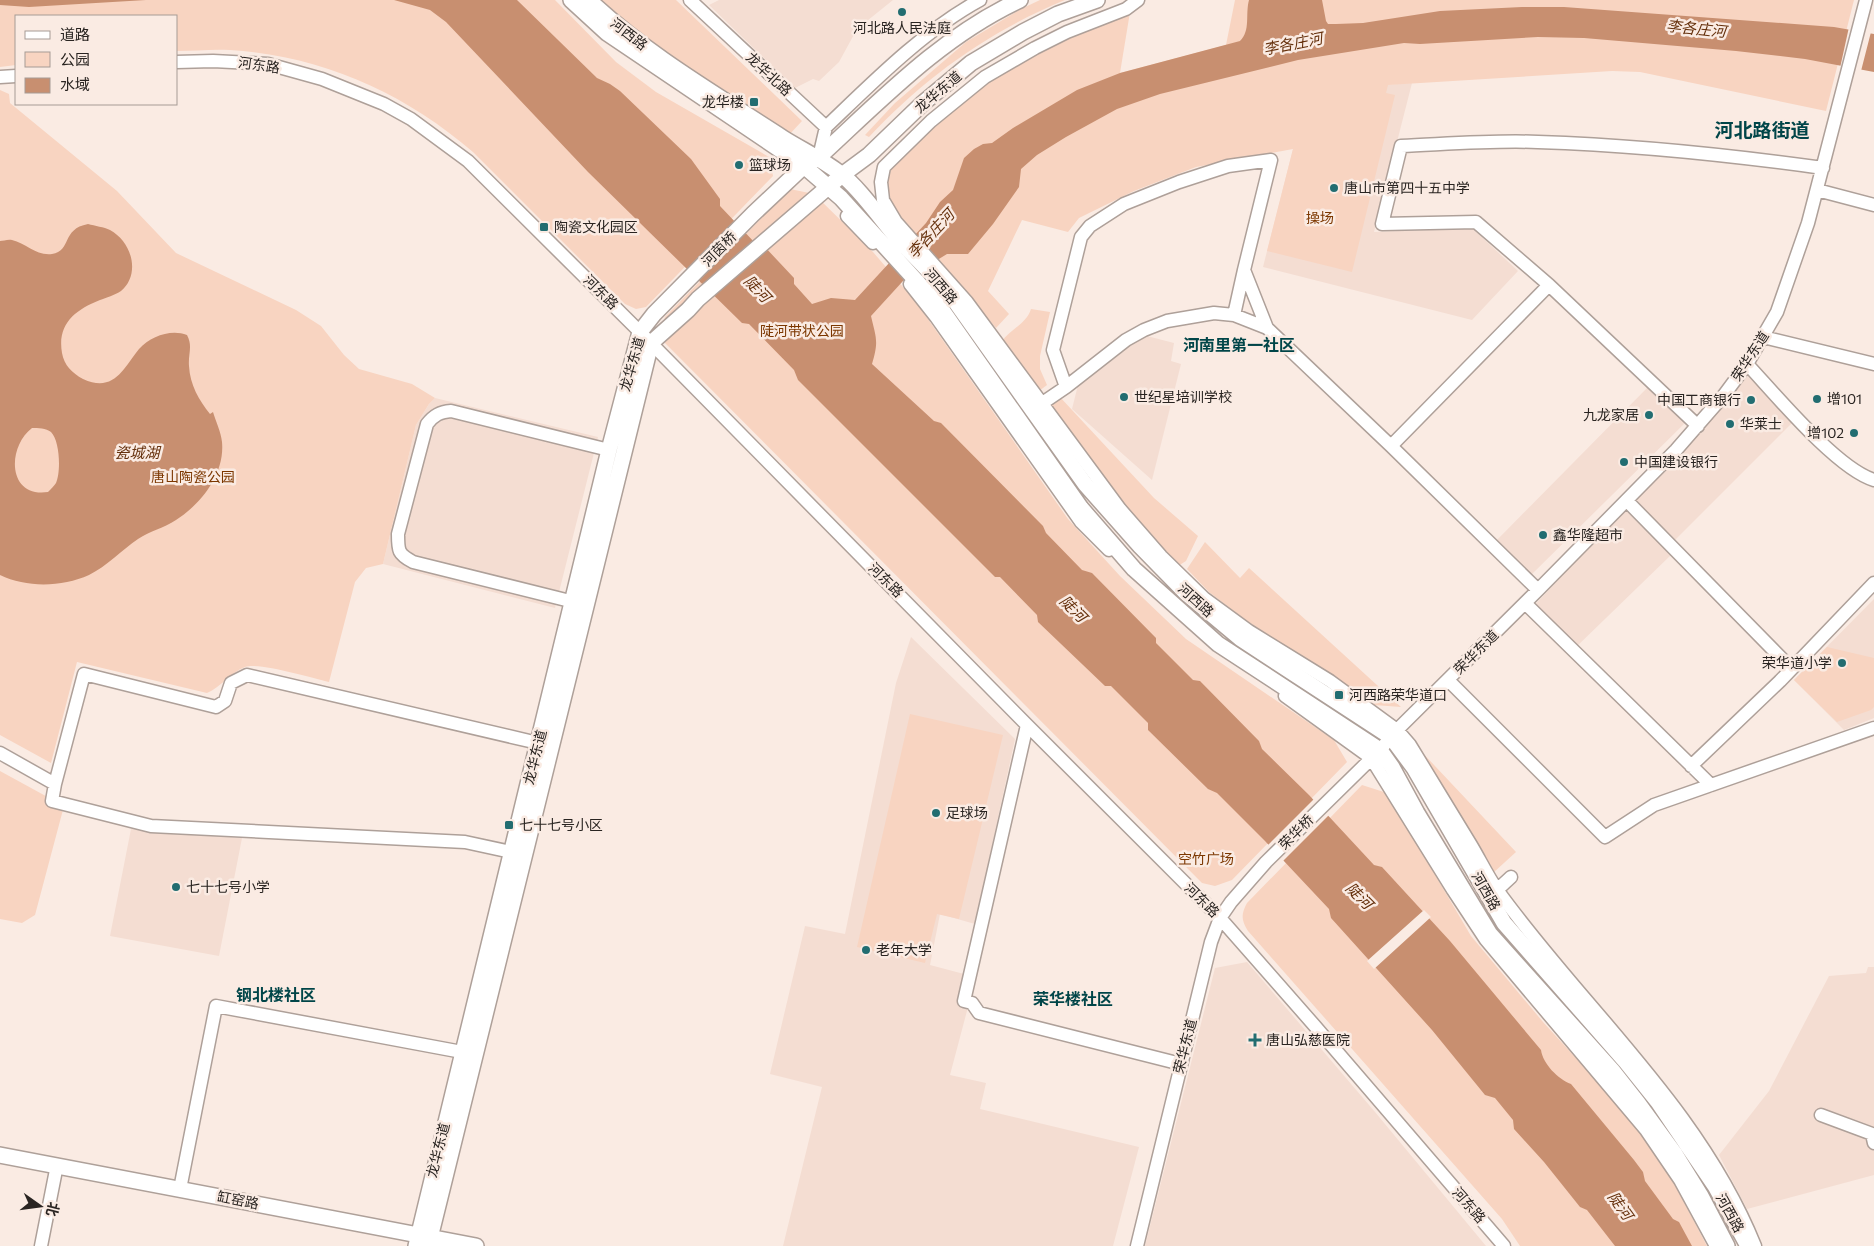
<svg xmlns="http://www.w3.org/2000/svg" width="1874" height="1246" font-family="Commissioner,'Noto Sans SC',sans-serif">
<rect width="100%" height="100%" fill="#faebe3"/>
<!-- built -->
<path fill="#f4ddd2" d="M 719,0 L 893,0 L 857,29 L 839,62 L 819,81 L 813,79 L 795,88 L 709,5 Z
M 1412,83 L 1374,232 L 1472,228 L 1518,271 L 1472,320 L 1263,267 L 1308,90 Z
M 1143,335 L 1174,343 L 1171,361 L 1181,364 L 1152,480 L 1072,409 L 1078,385 Z
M 1748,376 L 1795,420 L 1666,549 L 1671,555 L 1573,650 L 1532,608 Z
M 1648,387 L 1685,423 L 1529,577 L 1495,542 Z
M 435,398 L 598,437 L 555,608 L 383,564 L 416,425 L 429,404 Z
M 1874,599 L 1874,718 L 1844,730 L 1794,680 Z
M 911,637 L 1015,739 L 975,924 L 940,914 L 930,965 L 964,974 L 957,1004 L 968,1007 L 950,1075 L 986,1083 L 980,1109 L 1139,1147 L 1113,1246 L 783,1246 L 822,1087 L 770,1074 L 805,926 L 845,934 L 896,683 Z
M 131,829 L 242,838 L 219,956 L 110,936 Z
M 1247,962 L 1375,1112 L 1486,1246 L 1145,1246 L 1215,968 Z
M 1868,967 L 1874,967 L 1874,1175 L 1747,1209 L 1719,1155 L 1769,1091 L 1829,976 L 1866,973 Z"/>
<!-- green -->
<path fill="#f8d4c1" d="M 0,0 L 555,0 L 616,62 L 656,92 L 769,157 L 773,176 L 646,307 L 636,309 L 625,304 L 473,152 C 403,92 322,56 230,50 C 212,49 194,51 176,51 L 176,16 L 16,16 L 16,65 L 0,67 Z
M 596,0 L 676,0 L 802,121 L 788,136 L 664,57 Z
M 1040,0 L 1065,0 C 989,31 924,78 869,137 L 865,135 L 895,103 L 966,42 L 1021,9 Z
M 1235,0 L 1854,0 L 1826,111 L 1640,72 L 1612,71 L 1388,85 L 1386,93 L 1395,95 L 1352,272 L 1267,251 L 1293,149 L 1196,167 L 1134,191 L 1079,218 L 1068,232 L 1022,220 L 988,291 L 1009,314 L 996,328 L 884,197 L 887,170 L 921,136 L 994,75 L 1072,33 L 1130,12 L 1120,73 L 1226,45 Z
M 0,90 L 9,94 L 10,103 L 117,191 L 176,253 L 296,310 L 321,326 L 344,355 L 359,369 L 412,384 L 435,398 L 429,404 L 416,425 L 383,564 L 366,568 L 355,582 L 329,682 C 311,678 259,662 245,667 C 230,673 221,687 207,693 L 77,662 L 51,763 L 0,735 Z
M 790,189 L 814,194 L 873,252 L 916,302 L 1068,519 L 1120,576 L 1186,639 L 1334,740 L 1347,762 L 1232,880 L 1215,886 L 1202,883 L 665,343 L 661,329 L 665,317 Z
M 1031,309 L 1050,312 L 1040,356 L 1040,369 L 1047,385 L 1039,391 L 1002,341 C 1011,329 1027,323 1031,309 Z
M 1059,396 L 1154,498 L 1198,536 L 1186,561 L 1178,566 L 1122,505 L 1050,406 Z
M 1205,542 L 1240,578 L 1249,568 L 1401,707 L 1374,705 L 1244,619 L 1209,592 L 1187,569 Z
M 1827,647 L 1874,658 L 1874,707 L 1871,710 L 1837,722 L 1794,680 Z
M 910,714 L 1003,735 L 959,919 L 937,914 L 925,963 L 857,947 Z
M 1418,748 L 1516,852 L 1493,873 Z
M 0,771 L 64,806 L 35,915 L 22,923 L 0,919 Z
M 1362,785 L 1387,793 L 1471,936 L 1543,1022 L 1628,1115 L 1664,1164 L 1707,1246 L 1520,1246 L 1502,1219 L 1248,931 C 1241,920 1241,914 1247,903 Z"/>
<!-- water -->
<path fill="#c88f70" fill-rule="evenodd" d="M 0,0 L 146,0 L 29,7 L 0,5 Z
M 394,0 L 517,0 L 597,78 L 610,84 L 620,91 L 691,159 L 720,199 L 720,206 L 756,244 L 763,245 L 794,278 L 794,284 L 812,304 L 831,298 L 855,300 L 926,223 L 940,202 L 953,190 L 964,158 L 974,149 L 983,144 L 992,143 L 1013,128 L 1077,90 L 1120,73 L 1240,41 C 1251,30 1245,15 1249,0 L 1322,0 L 1326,21 L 1328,24 L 1336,24 L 1363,23 L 1440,11 L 1522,7 L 1564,7 L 1834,27 L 1874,34 L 1874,72 L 1805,59 L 1736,51 L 1584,38 L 1538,37 L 1420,44 L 1404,43 L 1298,60 L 1160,94 L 1117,109 L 1066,137 L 1037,155 L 1021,169 L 1019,187 L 993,224 L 968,254 L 947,254 L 903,281 L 871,316 C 876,338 879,341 872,364 L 934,421 L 941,423 L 1043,526 L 1046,533 L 1082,570 L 1092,573 L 1156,638 L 1156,643 L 1193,680 L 1200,681 L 1259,741 L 1262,749 L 1309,795 L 1374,865 L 1382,867 L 1450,941 L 1541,1050 C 1543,1064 1558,1079 1571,1084 L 1634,1160 L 1643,1172 L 1645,1181 L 1673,1219 L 1679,1222 L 1692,1246 L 1615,1246 L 1587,1210 L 1580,1207 L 1544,1162 L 1514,1129 L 1513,1120 L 1495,1098 L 1485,1095 L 1432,1030 L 1331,918 L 1329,909 L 1265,841 L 1217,793 L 1208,789 L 1148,730 L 1148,723 L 1111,686 L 1105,686 L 1038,622 L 1037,615 L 1000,577 L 995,577 L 798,380 L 794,370 L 749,324 L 742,323 L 588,172 L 446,22 L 430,10 Z
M 88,224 C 95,226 104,227 110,230 C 132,242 141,274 121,291 C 115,295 106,298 100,300 C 75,310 57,324 62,353 C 64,365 72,373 83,379 C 114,393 123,369 139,349 C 151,336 171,329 187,335 C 193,346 188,354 189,366 C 190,385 199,400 210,414 L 213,412 C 216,422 221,432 222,442 C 225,474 201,504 176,520 C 164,528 150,531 138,539 C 122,550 107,566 89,575 C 62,587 27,588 0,575 L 0,241 C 3,241 8,239 12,240 C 26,243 36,256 52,254 C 72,251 61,229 88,224 ZM 32,428 C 38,428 46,428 51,432 C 60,441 61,472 56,483 C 54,486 51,489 48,492 C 7,498 7,447 32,428 Z"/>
<!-- pier -->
<path fill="#faebe3" d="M 1849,27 L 1871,32 L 1861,71 L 1840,68 Z
M 1315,798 L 1330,814 L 1282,862 L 1267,846 Z
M 1424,910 L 1431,917 L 1374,969 L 1367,961 Z"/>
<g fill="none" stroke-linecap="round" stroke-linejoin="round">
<!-- minor casing -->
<g stroke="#aea099" stroke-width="15">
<path id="minor" d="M 690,0 L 826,127 L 819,157
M 1138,0 L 1126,9 L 1067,32 L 1035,48 L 985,77 L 931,121 L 884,167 L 881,182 L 883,200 L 896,222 L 967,302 L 1120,509 L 1161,556 L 1204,598 L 1249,631 L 1330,681 L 1397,730 L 1410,745 C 1430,778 1451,812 1471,845 C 1480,860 1488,877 1498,891 C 1584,1010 1699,1107 1755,1246
M 176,62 L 213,61 L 268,64 L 322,79 L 384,104 L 411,119 L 468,161 L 640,332 L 1027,725 L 1220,918 L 1314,1025 L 1504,1246
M 0,77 L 16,76
M 826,127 C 872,83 923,31 980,0
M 1817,190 L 1874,205
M 847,216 L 873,243
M 910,284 L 936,317 L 1081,522 L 1109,550
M 1234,315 L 1244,270
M 1763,337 L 1874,364
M 1747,364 C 1775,394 1837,469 1874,480
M 1066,387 L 1053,350 L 1081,237 L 1090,226 L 1124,204 L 1179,182 L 1228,166 L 1271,160 L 1244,270 L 1267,328 L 1391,446 L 1538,590
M 1041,404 L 1066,387 L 1126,340 L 1144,330 L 1167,321 L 1214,313 L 1234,315 L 1267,328
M 1698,426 L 1549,285 L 1476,222 L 1382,224 L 1401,146 C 1447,144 1493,140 1538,142 C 1634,145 1729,155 1823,168
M 1391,446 L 1549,285
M 1627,501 L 1791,668
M 573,600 L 566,600 L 413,562 C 398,554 398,551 398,534 L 427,424 C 434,415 440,412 451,411 L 609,450
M 1525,603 L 1711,785
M 1448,680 L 1605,837 L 1654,805 L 1874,728
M 1285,696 L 1371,758 L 1453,890 L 1486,940 L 1646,1130 L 1680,1180 L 1716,1246
M 1027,725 L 964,1001 L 972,1003 L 979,1013 L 1181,1064
M 0,753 L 55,784 L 84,674 L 216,707 L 225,701 L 231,683 L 247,675 L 538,743
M 1691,766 L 1780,681 L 1874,583
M 55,784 L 52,801 L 151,826 L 465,842 L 511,852
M 1497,890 L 1511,877
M 1821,1115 L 1872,1134 L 1874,1143
M 180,1189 L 216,1006 L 462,1052
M 41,1246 L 57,1165
M 1137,1246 L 1211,942 L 1220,918 L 1231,902 L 1266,862 L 1380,750 L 1397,730 L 1538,590 L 1676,450 L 1724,395 L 1747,364 L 1777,312 L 1808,223 L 1866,0"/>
</g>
<!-- major casing -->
<g stroke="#aea099" stroke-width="18">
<path id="major" d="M 571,0 L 607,33 L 804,166 L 841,198 L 940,307 L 1081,508 L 1134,569 L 1218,644 L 1380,750 L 1392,767 L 1417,813 L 1490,934 L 1612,1070 L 1638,1103 L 1675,1154 L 1701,1196 L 1727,1246
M 589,0 C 646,54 717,95 783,138 C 802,150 822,159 841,174 C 861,190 876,213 893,233 C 912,255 934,275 952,297 L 1085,484 L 1140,546 L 1186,593 L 1241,639 L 1391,737 L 1414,768 L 1504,923 L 1626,1062 L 1658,1102 L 1715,1186 L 1748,1246
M 0,1155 L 476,1246
M 416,1246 L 609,450 L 640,332 L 654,314 L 753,214 L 804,166 L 819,157 C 881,100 942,36 1020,0
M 428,1246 L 651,343 L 688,310 L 698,299 L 842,175 L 869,155 L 922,104 L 971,63 L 1023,32 L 1058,14 L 1097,0"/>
</g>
<!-- minor -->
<use href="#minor" stroke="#fff" stroke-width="12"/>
<!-- major -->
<use href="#major" stroke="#fff" stroke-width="15"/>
</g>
<!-- markers -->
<g fill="#226d71" stroke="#faebe3" stroke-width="2">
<circle cx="902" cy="12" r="5"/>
<rect x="749" y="97" width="10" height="10" rx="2.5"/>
<circle cx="739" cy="165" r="5"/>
<circle cx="1334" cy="188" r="5"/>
<rect x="539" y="222" width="10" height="10" rx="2.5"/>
<circle cx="1124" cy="397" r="5"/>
<circle cx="1817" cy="399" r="5"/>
<circle cx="1751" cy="400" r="5"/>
<circle cx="1649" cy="415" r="5"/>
<circle cx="1730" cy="424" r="5"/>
<circle cx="1854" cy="433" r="5"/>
<circle cx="1624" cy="462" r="5"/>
<circle cx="1543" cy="535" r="5"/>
<circle cx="1842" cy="663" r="5"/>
<rect x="1334" y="690" width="10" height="10" rx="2.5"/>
<circle cx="936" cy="813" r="5"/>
<rect x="504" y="820" width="10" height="10" rx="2.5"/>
<circle cx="176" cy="887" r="5"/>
<circle cx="866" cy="950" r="5"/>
<path d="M1252.5 1032.5h5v5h5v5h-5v5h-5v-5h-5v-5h5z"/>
</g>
<g text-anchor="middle" stroke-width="5" stroke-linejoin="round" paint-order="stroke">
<!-- poi labels -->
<g font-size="14" fill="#292421" stroke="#faebe3" text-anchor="start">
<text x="902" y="33" text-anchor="middle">河北路人民法庭</text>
<text x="744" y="107" text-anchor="end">龙华楼</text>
<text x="749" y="170">篮球场</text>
<text x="1344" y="193">唐山市第四十五中学</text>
<text x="554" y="232">陶瓷文化园区</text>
<text x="1134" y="402">世纪星培训学校</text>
<text x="1827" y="404">增101</text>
<text x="1741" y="405" text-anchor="end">中国工商银行</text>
<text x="1639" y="420" text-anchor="end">九龙家居</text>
<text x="1740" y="429">华莱士</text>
<text x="1844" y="438" text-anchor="end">增102</text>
<text x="1634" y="467">中国建设银行</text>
<text x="1553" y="540">鑫华隆超市</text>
<text x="1832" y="668" text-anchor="end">荣华道小学</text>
<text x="1349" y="700">河西路荣华道口</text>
<text x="946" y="818">足球场</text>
<text x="519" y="830">七十七号小区</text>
<text x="186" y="892">七十七号小学</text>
<text x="876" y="955">老年大学</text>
<text x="1266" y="1045">唐山弘慈医院</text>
</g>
<!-- street labels -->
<g font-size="14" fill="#292421" stroke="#faebe3">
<text transform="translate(629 34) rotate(38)" y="5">河西路</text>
<text transform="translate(259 65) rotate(8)" y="5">河东路</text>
<text transform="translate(769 74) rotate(43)" y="5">龙华北路</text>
<text transform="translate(938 92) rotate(-40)" y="5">龙华东道</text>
<text transform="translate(719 249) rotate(-45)" y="5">河茵桥</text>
<text transform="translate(941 286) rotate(50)" y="5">河西路</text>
<text transform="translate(601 292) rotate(45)" y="5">河东路</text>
<text transform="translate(1750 356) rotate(-57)" y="5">荣华东道</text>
<text transform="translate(632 364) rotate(-74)" y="5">龙华东道</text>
<text transform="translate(886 580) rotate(45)" y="5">河东路</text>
<text transform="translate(1196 600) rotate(42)" y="5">河西路</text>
<text transform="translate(1476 652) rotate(-45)" y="5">荣华东道</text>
<text transform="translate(535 757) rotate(-76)" y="5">龙华东道</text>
<text transform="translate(1296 832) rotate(-45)" y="5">荣华桥</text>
<text transform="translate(1486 891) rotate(60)" y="5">河西路</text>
<text transform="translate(1202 900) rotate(45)" y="5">河东路</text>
<text transform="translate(1185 1046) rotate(-76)" y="5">荣华东道</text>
<text transform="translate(438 1150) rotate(-76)" y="5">龙华东道</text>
<text transform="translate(238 1200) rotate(11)" y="5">缸窑路</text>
<text transform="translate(1469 1205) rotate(49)" y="5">河东路</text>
<text transform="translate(1730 1213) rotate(61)" y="5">河西路</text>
</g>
<!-- park labels -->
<g font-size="14" fill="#7c3700" stroke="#faebe3">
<text x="1320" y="223">操场</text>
<text x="802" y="336">陡河带状公园</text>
<text x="193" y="482">唐山陶瓷公园</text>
<text x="1206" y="864">空竹广场</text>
</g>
<!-- water labels -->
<g font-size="15" font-style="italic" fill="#66310d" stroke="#faebe3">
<text transform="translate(1696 29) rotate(6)" y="5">李各庄河</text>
<text transform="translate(1293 44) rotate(-11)" y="5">李各庄河</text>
<text transform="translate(931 234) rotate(-47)" y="5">李各庄河</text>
<text transform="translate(757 289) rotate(46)" y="5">陡河</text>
<text x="137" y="458">瓷城湖</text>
<text transform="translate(1073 609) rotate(45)" y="5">陡河</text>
<text transform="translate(1359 896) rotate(45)" y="5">陡河</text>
<text transform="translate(1620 1206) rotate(54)" y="5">陡河</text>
</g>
<!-- quarter labels -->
<g font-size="16" font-weight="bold" fill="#004548" stroke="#faebe3">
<text x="1239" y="351">河南里第一社区</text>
<text x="276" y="1001">钢北楼社区</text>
<text x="1073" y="1005">荣华楼社区</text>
</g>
<!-- district labels -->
<g font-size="19" font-weight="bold" fill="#004548" stroke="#faebe3">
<text x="1762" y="137">河北路街道</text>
</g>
</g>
<!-- legend -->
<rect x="15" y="15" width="162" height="90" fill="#faebe3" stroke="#a69b95"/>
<rect x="25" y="31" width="25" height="8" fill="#ffffff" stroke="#a69b95"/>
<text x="60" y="40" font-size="15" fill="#292421">道路</text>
<rect x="25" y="52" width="25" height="15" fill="#f8d4c1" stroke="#a69b95"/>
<text x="60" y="65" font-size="15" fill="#292421">公园</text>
<rect x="25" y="78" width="25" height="15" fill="#c88f70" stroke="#a69b95"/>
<text x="60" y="90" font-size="15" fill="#292421">水域</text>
<!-- north arrow -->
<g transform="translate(40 1206) rotate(104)" stroke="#faebe3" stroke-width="4" paint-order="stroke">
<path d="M0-4L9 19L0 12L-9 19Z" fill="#292421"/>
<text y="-8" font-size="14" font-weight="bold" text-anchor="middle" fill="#292421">北</text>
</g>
</svg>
